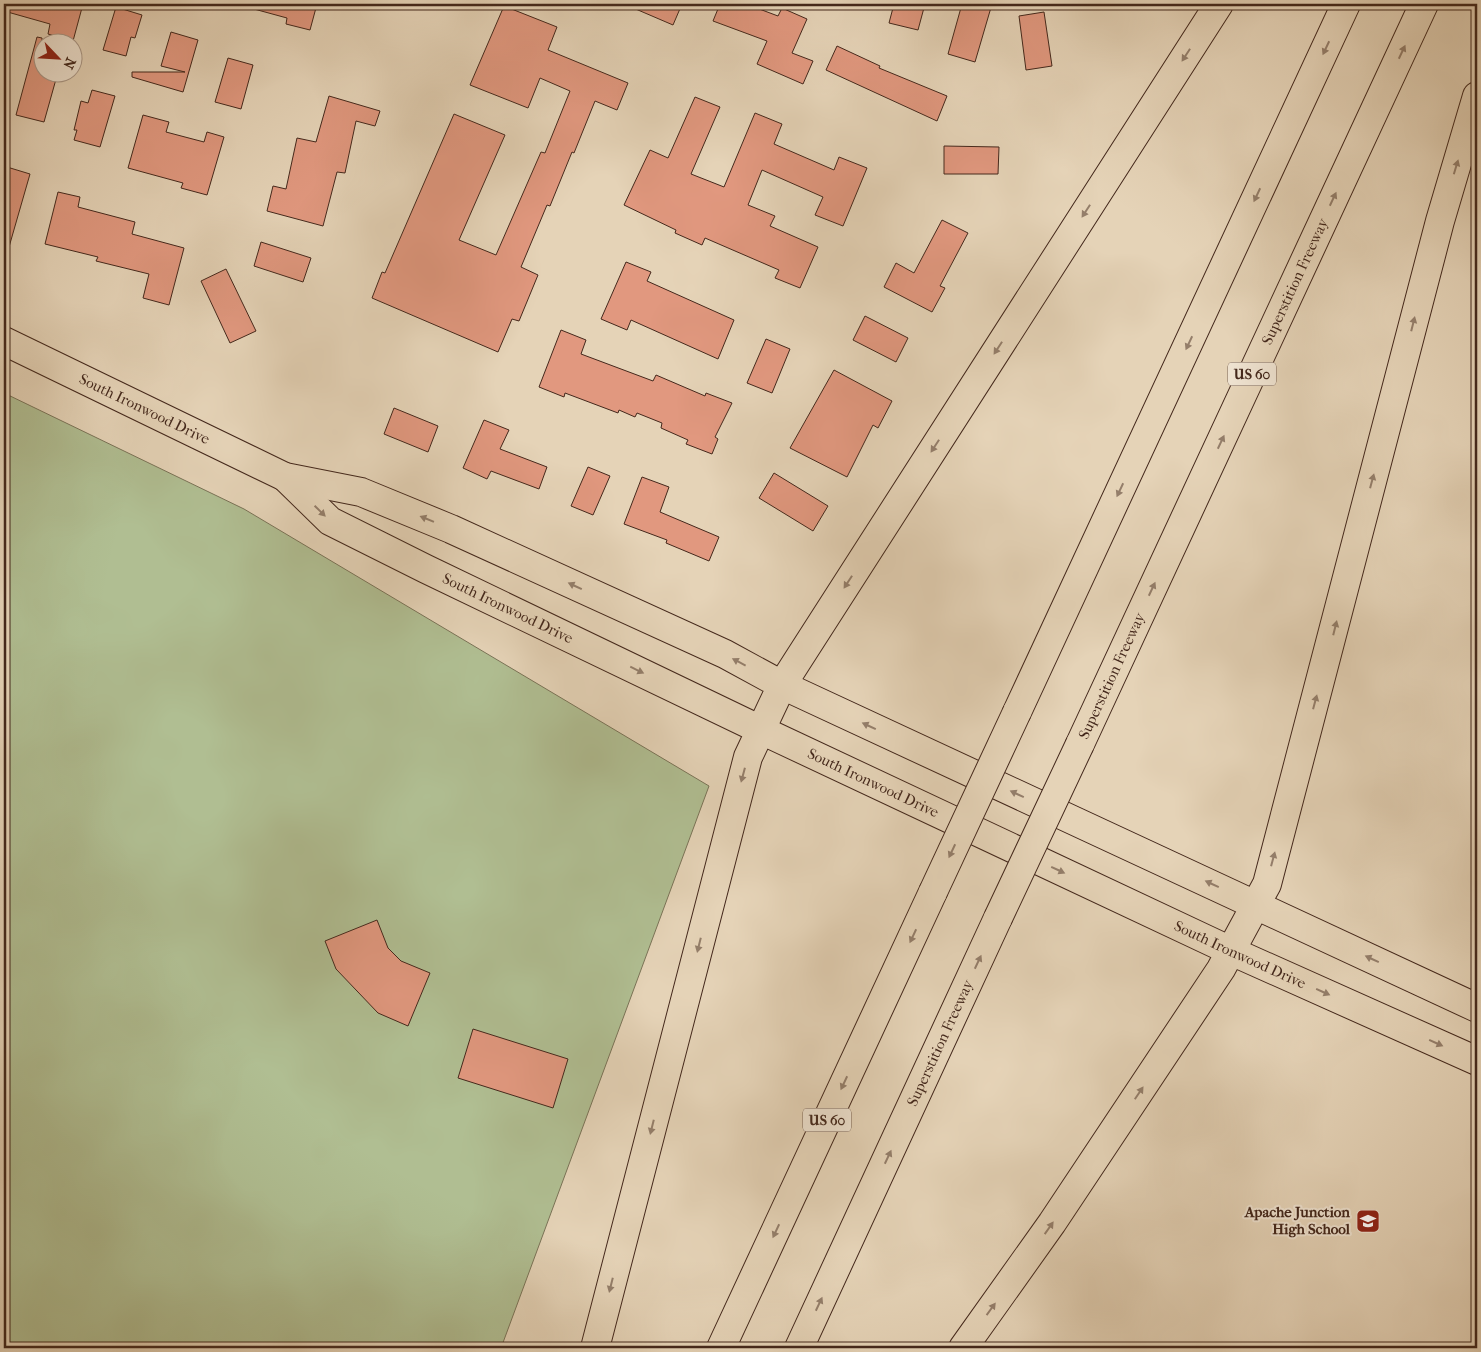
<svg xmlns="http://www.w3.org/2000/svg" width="1481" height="1352" font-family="'IM FELL French Canon',serif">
<rect width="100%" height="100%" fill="#e5d3b7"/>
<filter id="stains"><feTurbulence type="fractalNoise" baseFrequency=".004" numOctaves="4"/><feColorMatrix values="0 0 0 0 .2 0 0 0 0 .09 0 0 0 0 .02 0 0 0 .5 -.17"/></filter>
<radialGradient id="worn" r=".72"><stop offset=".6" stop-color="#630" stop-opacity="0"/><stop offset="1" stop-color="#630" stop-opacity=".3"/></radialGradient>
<!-- green -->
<path fill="#b0be92" stroke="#7a7357" d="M 4,393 L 244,509 L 709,786 L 501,1348 L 4,1348 Z"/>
<!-- building -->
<path fill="#e1987f" stroke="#44281c" d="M 4,4 L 83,4 L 73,41 L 48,34 L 50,24 L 4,11 Z
M 255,4 L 317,4 L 310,30 L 286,24 L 287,18 L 254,9 Z
M 624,4 L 682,4 L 673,25 Z
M 720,4 L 746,4 L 778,16 L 782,8 L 807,19 L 792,53 L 813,61 L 803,84 L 757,64 L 767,41 L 713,21 Z
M 894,4 L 925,4 L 918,30 L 889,23 Z
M 962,4 L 992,4 L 975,62 L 948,54 Z
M 504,6 L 557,27 L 548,50 L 628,83 L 617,110 L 595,101 L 574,153 L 572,152 L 550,206 L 547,205 L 521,267 L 538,275 L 519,321 L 512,319 L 498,352 L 372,298 L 382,272 L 385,273 L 454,114 L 505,135 L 459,240 L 496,255 L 541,152 L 545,153 L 570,91 L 540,78 L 528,108 L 470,85 Z
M 116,7 L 142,15 L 135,38 L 131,37 L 126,56 L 103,50 Z
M 1044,12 L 1052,66 L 1026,70 L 1019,16 Z
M 171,32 L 198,40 L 183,92 L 132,77 L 132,72 L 185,72 L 161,66 Z
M 37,37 L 42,38 L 42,72 L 58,72 L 44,122 L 16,115 Z
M 837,46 L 880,66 L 879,68 L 947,96 L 937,121 L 826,70 Z
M 228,58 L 253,65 L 241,109 L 215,102 Z
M 92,90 L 115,96 L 100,147 L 74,140 L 77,130 L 74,130 L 81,101 L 88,103 Z
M 329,96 L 380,111 L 375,126 L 356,121 L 345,173 L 337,172 L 323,226 L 267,211 L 273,186 L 286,189 L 297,138 L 316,142 Z
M 695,97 L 720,107 L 691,174 L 724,187 L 755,113 L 782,124 L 774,144 L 834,170 L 839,157 L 867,168 L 843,226 L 815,215 L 823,197 L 762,170 L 748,205 L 775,216 L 770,226 L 818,247 L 800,288 L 775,278 L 779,270 L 705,238 L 702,245 L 675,233 L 676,230 L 624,205 L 650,150 L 668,158 Z
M 143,115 L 169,122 L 166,132 L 204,142 L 207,132 L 224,137 L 207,195 L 181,188 L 183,183 L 128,168 Z
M 944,146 L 999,147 L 998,174 L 944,174 Z
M 7,167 L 30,174 L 9,247 L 4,246 L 4,180 Z
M 58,192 L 80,197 L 78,207 L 135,222 L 132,234 L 184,248 L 169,305 L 143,298 L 149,274 L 96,261 L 98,257 L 45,244 Z
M 942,220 L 968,233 L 940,286 L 945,288 L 932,312 L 884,287 L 896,263 L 914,273 Z
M 261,242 L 311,258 L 303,282 L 254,266 Z
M 626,262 L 651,272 L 647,281 L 734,320 L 718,359 L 631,320 L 627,330 L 601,319 Z
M 226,269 L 256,331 L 230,343 L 201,281 Z
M 865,316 L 908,338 L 896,362 L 853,340 Z
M 561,330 L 586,340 L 581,354 L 653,381 L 656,375 L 705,396 L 706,393 L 732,403 L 715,437 L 718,439 L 712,454 L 686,444 L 688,440 L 661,428 L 662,423 L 637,413 L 635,417 L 619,410 L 618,413 L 565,393 L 564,397 L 539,387 Z
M 766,339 L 790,349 L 772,393 L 747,383 Z
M 834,370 L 892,401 L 878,428 L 873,425 L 847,477 L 790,448 Z
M 394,408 L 438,426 L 428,452 L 384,434 Z
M 484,420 L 509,430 L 500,449 L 547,467 L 539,489 L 491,471 L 487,479 L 463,468 Z
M 588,467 L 610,476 L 593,515 L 571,506 Z
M 774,473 L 828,506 L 813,531 L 759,498 Z
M 642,477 L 669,487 L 660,512 L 719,537 L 709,561 L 666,543 L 667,540 L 624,524 Z
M 377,920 L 388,948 L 401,961 L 430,973 L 408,1026 L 378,1013 L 336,969 L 325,941 Z
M 473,1029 L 568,1059 L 553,1108 L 458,1078 Z"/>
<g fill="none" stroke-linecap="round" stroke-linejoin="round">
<!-- primary casing -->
<g stroke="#44281c" stroke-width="30">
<g id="primary">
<path id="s1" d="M 4,341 L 285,477 L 361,492 L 451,529 L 725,654 L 782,685 L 1477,1008"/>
<path id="s2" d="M 285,477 L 330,521 L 426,569 L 761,730 L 1231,951 L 1477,1061"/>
</g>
</g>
<!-- motorway casing -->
<g stroke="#44281c" stroke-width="30">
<g id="motorway">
<path d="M 1017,712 L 1346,4"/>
<path id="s3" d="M 1080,744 L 1424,4"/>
<path d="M 595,1348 L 748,757 L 782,685 L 796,663 L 1219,4"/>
<path d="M 721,1348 L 933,892"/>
<path id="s4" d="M 799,1348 L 998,918"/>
<path d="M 963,1348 L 1052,1223 L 1221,969 L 1267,884 L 1440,221 L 1477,96"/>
</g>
</g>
<!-- primary -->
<use href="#primary" stroke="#e5d3b7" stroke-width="28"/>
<!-- motorway -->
<use href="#motorway" stroke="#e5d3b7" stroke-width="28"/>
<!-- motorway-bridge casing -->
<g stroke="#44281c" stroke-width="30" stroke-linecap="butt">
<path id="motorway-bridge" d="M 933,892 L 1017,712
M 998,918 L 1080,744"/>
</g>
<!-- motorway-bridge -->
<use href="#motorway-bridge" stroke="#e5d3b7" stroke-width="28"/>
</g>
<!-- one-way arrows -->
<defs><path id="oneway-solid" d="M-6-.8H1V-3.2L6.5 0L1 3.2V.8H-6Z" transform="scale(1.25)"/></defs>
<g fill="#947e6a">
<use href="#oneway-solid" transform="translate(1326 48) rotate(115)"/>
<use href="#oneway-solid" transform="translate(1402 52) rotate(-65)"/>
<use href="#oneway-solid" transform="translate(1186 55) rotate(123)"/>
<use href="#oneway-solid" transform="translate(1456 167) rotate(-73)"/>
<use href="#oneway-solid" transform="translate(1257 195) rotate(115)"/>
<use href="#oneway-solid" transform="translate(1333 199) rotate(-65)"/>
<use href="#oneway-solid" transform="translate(1086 211) rotate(123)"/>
<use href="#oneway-solid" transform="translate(1413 324) rotate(-76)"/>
<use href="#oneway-solid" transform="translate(1189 343) rotate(115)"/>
<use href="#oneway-solid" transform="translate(998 348) rotate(123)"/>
<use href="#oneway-solid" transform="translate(1221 442) rotate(-65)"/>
<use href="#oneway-solid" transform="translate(935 446) rotate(123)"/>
<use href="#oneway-solid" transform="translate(1372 481) rotate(-75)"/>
<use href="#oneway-solid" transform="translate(1120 490) rotate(115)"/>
<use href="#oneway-solid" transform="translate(320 511) rotate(44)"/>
<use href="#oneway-solid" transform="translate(427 519) rotate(-158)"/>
<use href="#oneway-solid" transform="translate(848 582) rotate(123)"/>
<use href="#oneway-solid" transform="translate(575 586) rotate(-155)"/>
<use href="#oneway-solid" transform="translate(1152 589) rotate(-65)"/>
<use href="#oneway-solid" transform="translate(1335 628) rotate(-76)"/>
<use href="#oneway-solid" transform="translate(739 662) rotate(-152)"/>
<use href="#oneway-solid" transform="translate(637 670) rotate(26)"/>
<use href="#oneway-solid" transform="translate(1315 702) rotate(-75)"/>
<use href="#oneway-solid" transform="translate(869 726) rotate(-155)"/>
<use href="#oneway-solid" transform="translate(743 775) rotate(105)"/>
<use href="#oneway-solid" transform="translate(1017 794) rotate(-155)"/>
<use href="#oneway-solid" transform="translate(952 851) rotate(115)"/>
<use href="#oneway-solid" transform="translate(1273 859) rotate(-75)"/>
<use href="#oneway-solid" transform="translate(1058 870) rotate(25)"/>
<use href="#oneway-solid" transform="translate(1212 884) rotate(-155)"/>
<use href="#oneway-solid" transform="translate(913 936) rotate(115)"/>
<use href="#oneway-solid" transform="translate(699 945) rotate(104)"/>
<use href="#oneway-solid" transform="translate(1372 959) rotate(-155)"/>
<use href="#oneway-solid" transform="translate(978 962) rotate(-65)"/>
<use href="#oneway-solid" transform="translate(1323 992) rotate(24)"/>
<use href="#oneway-solid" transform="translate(1436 1043) rotate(24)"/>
<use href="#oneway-solid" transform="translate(844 1083) rotate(115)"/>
<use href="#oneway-solid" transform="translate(1139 1093) rotate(-56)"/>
<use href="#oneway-solid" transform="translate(652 1127) rotate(104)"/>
<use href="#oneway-solid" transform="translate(888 1157) rotate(-65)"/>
<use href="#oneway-solid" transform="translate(1049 1228) rotate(-55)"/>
<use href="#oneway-solid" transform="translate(776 1231) rotate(115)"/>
<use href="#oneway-solid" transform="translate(611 1285) rotate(104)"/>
<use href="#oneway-solid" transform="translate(819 1304) rotate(-65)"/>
<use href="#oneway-solid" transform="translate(991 1309) rotate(-54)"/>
</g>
<!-- icons -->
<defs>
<g id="school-square" transform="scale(1.25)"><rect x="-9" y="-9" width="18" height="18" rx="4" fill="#8f2418" stroke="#eee2d0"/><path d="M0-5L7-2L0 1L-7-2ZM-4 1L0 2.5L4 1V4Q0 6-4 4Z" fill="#fff"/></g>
</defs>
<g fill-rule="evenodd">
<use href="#school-square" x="1368" y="1221"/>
</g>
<g text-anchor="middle" stroke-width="4" stroke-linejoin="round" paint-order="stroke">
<!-- shield labels -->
<g fill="#eee2d0" stroke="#776052" stroke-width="1">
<rect x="1228" y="362.5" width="48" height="23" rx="4"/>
<rect x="803" y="1108.5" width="48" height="23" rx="4"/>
</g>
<g font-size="14" font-weight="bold" fill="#44281c">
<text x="1252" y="379">US 60</text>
<text x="827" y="1125">US 60</text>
</g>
<!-- street labels -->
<g font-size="15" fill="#44281c" stroke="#eee2d0">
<text dy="5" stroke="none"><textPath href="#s3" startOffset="510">Superstition Freeway</textPath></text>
<text dy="5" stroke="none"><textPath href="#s1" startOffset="156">South Ironwood Drive</textPath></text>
<text dy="5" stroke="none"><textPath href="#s2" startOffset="261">South Ironwood Drive</textPath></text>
<text dy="5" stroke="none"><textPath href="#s3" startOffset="75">Superstition Freeway</textPath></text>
<text dy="5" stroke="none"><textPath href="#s2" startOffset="666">South Ironwood Drive</textPath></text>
<text dy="5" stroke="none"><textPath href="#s2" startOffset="1071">South Ironwood Drive</textPath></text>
<text dy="5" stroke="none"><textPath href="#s4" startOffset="336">Superstition Freeway</textPath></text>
</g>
<!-- poi labels -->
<g font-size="15" font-weight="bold" fill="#44281c" stroke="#eee2d0" text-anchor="end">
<text x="1350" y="1217">Apache Junction<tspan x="1350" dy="17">High School</tspan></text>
</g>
</g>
<!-- margin -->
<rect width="1481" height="1352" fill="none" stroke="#e5d3b7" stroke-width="20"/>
<rect x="5" y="5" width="1471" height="1342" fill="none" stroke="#44281c" stroke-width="2.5"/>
<rect x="10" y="10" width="1461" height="1332" fill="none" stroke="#44281c"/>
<!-- north arrow -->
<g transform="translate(58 58) rotate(115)"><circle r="24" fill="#eee2d0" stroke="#aa9888"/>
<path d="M0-4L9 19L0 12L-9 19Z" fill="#8f2418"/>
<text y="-8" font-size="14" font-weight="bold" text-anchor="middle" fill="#44281c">N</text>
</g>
<rect width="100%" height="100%" filter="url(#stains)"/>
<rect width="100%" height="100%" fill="url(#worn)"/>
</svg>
